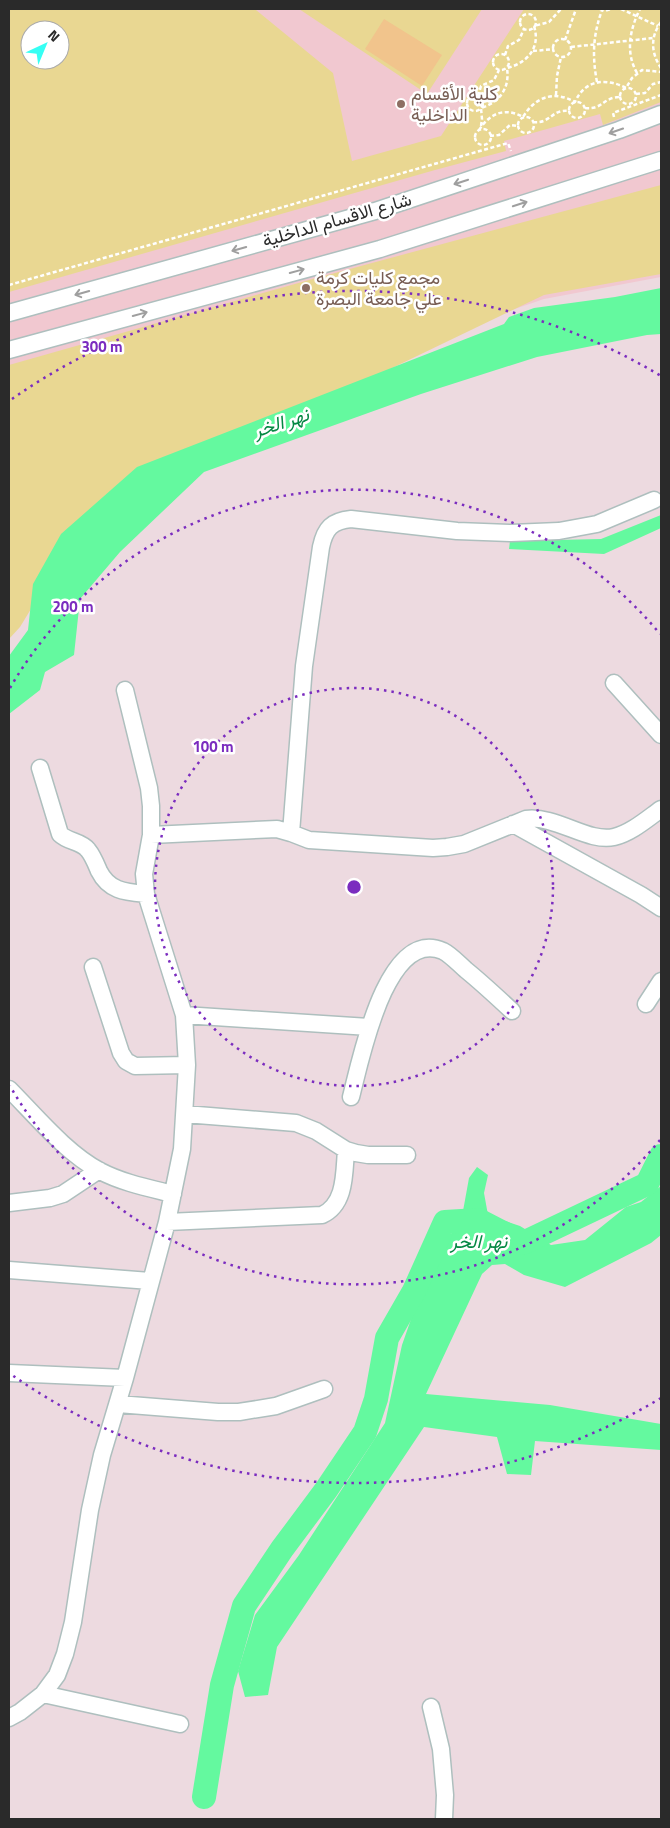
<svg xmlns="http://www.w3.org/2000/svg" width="670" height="1828" font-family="'Titillium Web',Vazirmatn,sans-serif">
<rect width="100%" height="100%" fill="#eddae0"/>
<!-- education -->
<path fill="#f1c8d0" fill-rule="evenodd" d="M 9,9 L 661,9 L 661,277 L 544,299 L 347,366 L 9,563 ZM 30,30 L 60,30 L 60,60 L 30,60 Z"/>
<!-- green -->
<path fill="#e9d792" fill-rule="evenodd" d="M 9,9 L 249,9 L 256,10 L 333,73 L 352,161 L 441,136 L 524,9 L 661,9 L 661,102 L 603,125 L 600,114 L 504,141 L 506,151 L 435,170 L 9,292 ZM 30,30 L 60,30 L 60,60 L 30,60 Z
M 299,9 L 482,9 L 427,94 Z
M 661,185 L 661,274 L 544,295 L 89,514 L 20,627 L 9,639 L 9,365 L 309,280 Z"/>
<!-- pitch -->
<path fill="#f1c48c" d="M 384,19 L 442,55 L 422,86 L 365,49 Z"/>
<!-- water -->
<path fill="#64f99f" d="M 661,288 L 661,334 L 647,335 L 537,357 L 421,394 L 204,472 L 120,552 L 80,599 L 74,655 L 45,672 L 40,690 L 9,714 L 9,656 L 28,630 L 33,584 L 61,534 L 137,467 L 504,324 L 509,317 L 534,308 L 615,297 Z
M 661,515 L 661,528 L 604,554 L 509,549 L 510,541 L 601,539 Z
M 477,1167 L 488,1175 L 484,1193 L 488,1215 L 520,1226 L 551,1245 L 585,1240 L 626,1207 L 641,1202 L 661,1186 L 661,1235 L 651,1243 L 565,1287 L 524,1275 L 505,1264 L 492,1265 L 482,1274 L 426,1394 L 550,1405 L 661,1424 L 661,1450 L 535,1441 L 531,1475 L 507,1474 L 497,1437 L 424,1427 L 277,1647 L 268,1695 L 245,1697 L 238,1671 L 255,1615 L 299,1555 L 385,1423 L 402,1345 L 416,1305 L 463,1211 L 469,1178 Z"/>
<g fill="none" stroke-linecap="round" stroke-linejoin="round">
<!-- river -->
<path stroke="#64f99f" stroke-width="24" d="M 204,1797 L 222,1685 L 244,1606 L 282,1549 L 326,1490 L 365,1432 L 376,1399 L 387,1338 L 414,1291 L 445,1222 L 478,1220 L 523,1243 L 647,1184 L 661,1156"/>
<!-- minor casing -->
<g stroke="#aebfbe" stroke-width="19">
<path id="minor" d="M 9,313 L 375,211 L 619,130 L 661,114
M 9,350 L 380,249 L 661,160
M 614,683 L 661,735
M 40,768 L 60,834 C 68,842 81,841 88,850 C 93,856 96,864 99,871 C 109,891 125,892 146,894
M 513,824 L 641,895 L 661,908
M 291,833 L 304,666 L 321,547 C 325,528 332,521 351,519 L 457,531 L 511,533 L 559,531 L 597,524 L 654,500
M 151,835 L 277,829 L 291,833 L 309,840 L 433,848 L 447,847 L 464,844 L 526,819 C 556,815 588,843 614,837 C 631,833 647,819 661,809
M 93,967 L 121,1053 L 126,1061 L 135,1066 L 187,1065
M 646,1004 L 661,981
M 184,1015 L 369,1027
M 9,1089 C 36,1116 66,1153 100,1171 C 123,1183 149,1188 173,1194
M 351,1097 C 360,1063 386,926 443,951 C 451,955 459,964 466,970 C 482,983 497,997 512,1011
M 185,1114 L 296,1123 L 316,1131 L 346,1150 L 356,1153 L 368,1155 L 407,1155
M 9,1203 L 50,1198 L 63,1194 L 99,1170
M 167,1222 L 322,1215 C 346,1204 344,1173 346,1150
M 9,1270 L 150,1281
M 9,1373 L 125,1378
M 118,1404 L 218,1412 L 239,1412 L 276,1406 L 324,1389
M 43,1694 L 180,1724
M 431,1707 L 441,1749 L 445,1795 L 444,1819
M 9,1718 L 20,1712 L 43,1694 L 57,1675 L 65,1654 L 73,1622 L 90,1510 L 102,1455 L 125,1378 L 167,1222 L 182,1149 L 187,1065 L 184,1015 L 146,894 L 144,874 L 151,835 L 151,806 L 149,788 L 125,690"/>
</g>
<!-- path -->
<path stroke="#fff" stroke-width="2.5" stroke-dasharray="4 2.5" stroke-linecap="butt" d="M 600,9 L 605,11 L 611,9
M 621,9 L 658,26
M520 22a8 8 0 1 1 16 0a8 8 0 1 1-16 0Z
M 661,22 C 650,37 651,53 661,68
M553 48a9 9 0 1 1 18 0a9 9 0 1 1-18 0Z
M 565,40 L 576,9
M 571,47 L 653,38
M 533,51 L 554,49
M493 62a8 8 0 1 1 16 0a8 8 0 1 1-16 0Z
M 505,55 L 508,46 L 519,40 L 524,29
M 637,73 C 625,52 630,29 640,9
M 597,82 C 592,56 593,35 602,10
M620 96a8 8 0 1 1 16 0a8 8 0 1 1-16 0Z
M 636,94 L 645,93 L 653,84 L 661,82
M 556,95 L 557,76 L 561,57
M467 103a8 8 0 1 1 16 0a8 8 0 1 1-16 0Z
M 478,96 L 481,86 L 494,80 L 499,70
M569 110a8 8 0 1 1 16 0a8 8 0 1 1-16 0Z
M 585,108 C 603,110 603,97 620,97
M 614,117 L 613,113 L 661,95
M518 125a8 8 0 1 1 16 0a8 8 0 1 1-16 0Z
M 533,122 C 551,124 551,109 569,111
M 481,126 L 482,119 L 481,108 C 500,102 510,88 507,68 C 527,63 541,48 534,26 L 549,22 L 561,9
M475 137a8 8 0 1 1 16 0a8 8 0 1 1-16 0Z
M 479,130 C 490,113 505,107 523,117 C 535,97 554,90 575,102 C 585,79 607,78 626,88 L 632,78 L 642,70 L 661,72
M 490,136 L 499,135 L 510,125 L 517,126
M 9,285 L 508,143 L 511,151"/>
<!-- minor -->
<use href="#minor" stroke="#fff" stroke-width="16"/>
</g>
<!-- one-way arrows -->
<defs><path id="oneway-shaft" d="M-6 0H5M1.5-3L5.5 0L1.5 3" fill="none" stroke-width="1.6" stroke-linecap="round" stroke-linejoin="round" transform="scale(1.25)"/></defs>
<g stroke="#9f9f9f">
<use href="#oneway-shaft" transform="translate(616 131) rotate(161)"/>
<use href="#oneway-shaft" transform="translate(461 182) rotate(162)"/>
<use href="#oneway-shaft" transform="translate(520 204) rotate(-18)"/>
<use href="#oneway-shaft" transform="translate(239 249) rotate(164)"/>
<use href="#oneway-shaft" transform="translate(297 271) rotate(-15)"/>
<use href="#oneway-shaft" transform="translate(82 293) rotate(164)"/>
<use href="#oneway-shaft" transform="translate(140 314) rotate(-15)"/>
</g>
<!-- distance rings -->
<g fill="none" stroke="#7b2cbf" stroke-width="2.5" stroke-dasharray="2.5 5">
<circle cx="354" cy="887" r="199"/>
<path d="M660 1140A397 397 0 0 1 10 1086M10 688A397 397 0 0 1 660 634"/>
<path d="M661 1398A596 596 0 0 1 12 1375M12 399A596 596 0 0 1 661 376"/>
</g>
<!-- markers -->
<g fill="#8d6e63" stroke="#fff" stroke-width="2">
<circle cx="401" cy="104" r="5"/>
<circle cx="306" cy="288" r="5"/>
</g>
<g text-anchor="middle" stroke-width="5" stroke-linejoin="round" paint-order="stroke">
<!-- education labels -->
<g font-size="18" fill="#785e54" stroke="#fff" text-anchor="start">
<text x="411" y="100">كلية الأقسام<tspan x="411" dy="21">الداخلية</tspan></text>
<text x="316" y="284">مجمع كليات كرمة<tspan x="316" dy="21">علي جامعة البصرة</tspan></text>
</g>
<!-- street labels -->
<g font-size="18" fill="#2a2a2a" stroke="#fff">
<text transform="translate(337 220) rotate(-16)" y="6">شارع الاقسام الداخلية</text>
</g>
<!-- water labels -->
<g font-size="19" font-style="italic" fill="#058843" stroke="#fff">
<text transform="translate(281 422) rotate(-18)" y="7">نهر الخر</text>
<text x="479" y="1248">نهر الخر</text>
</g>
</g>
<circle cx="354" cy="887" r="8" fill="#7b2cbf" stroke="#fff" stroke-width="2.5"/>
<g font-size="15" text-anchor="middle" font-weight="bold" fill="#7b2cbf" stroke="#fff" stroke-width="5" stroke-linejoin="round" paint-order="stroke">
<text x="102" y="352">300 m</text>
<text x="73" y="612">200 m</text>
<text x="213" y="752">100 m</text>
</g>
<!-- border -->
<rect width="670" height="1828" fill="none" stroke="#2a2a2a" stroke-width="20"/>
<!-- north arrow -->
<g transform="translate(45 45) rotate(44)"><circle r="24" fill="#ffffff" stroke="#aaaaaa"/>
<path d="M0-4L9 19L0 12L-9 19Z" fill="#36fff4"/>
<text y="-8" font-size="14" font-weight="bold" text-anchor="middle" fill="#2a2a2a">N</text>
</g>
</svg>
